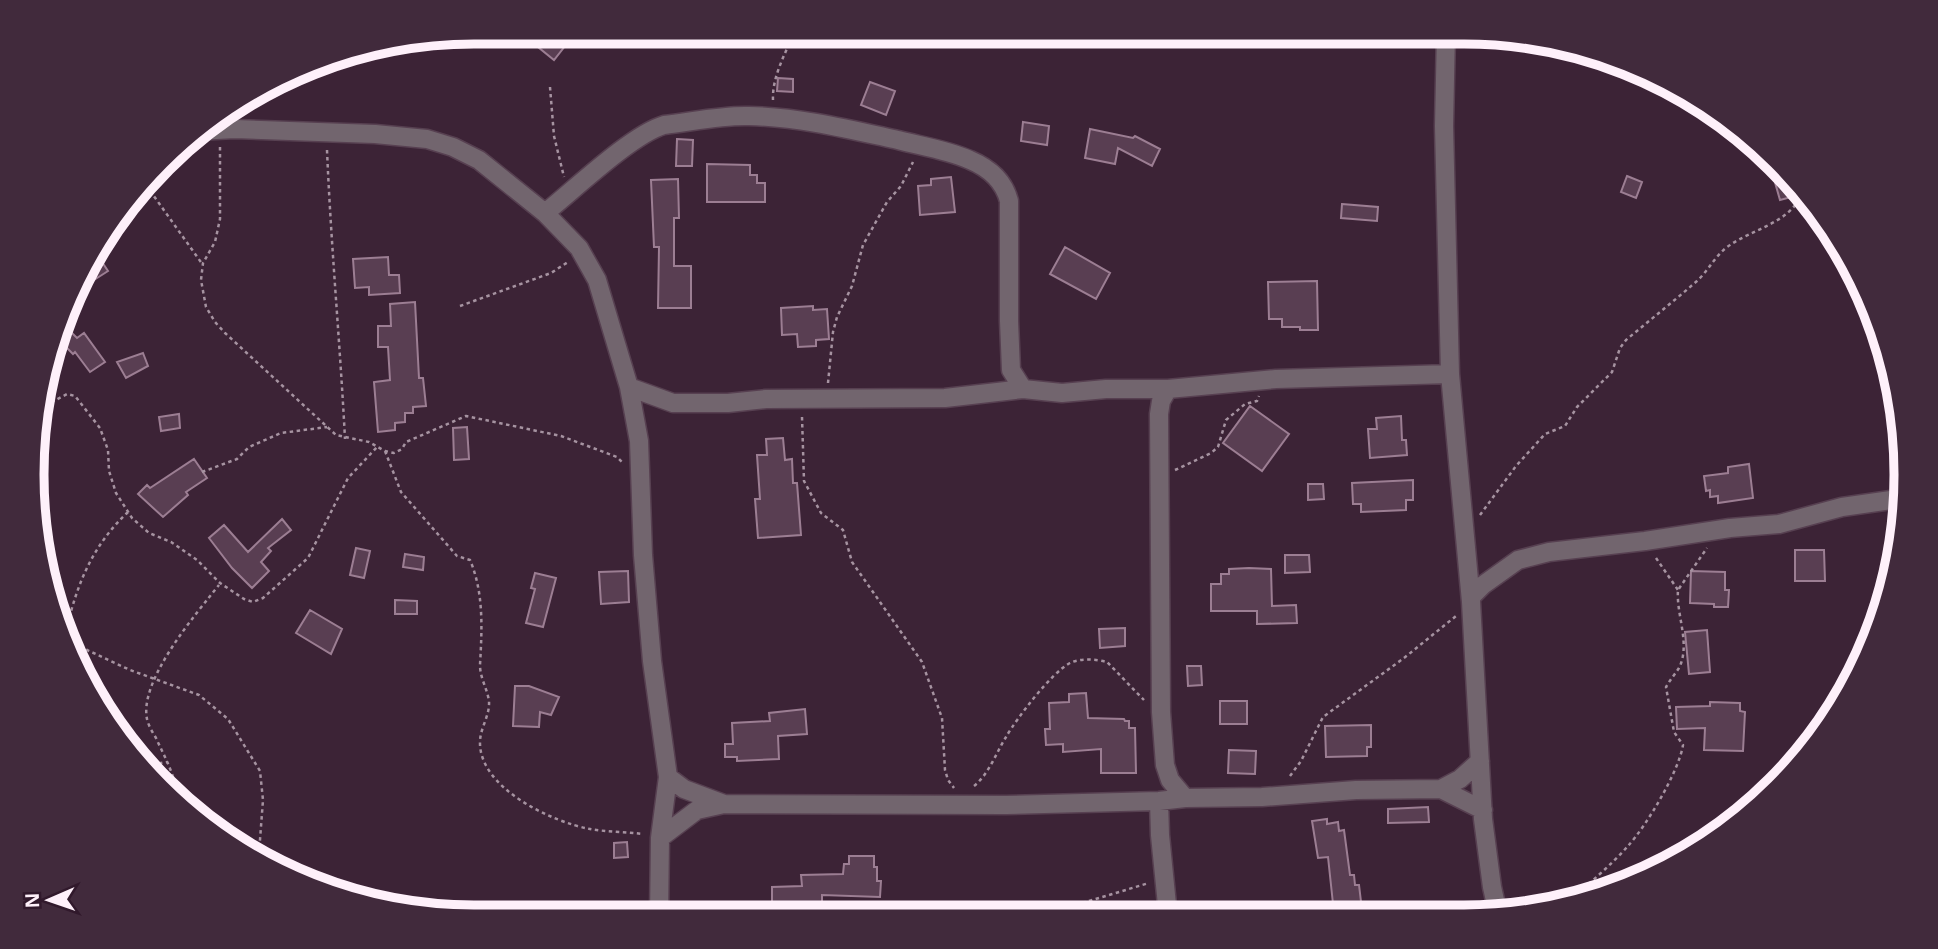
<svg xmlns="http://www.w3.org/2000/svg" width="1938" height="949" font-family="'Noto Sans',sans-serif">
<rect width="100%" height="100%" fill="#3c2336"/>
<!-- building -->
<path fill="#593e52" stroke="#9c7e93" stroke-width="2" d="M 550,32 L 557,32 L 569,41 L 554,60 L 538,47 Z
M 778,78 L 793,79 L 793,92 L 777,91 Z
M 870,82 L 895,91 L 886,115 L 861,105 Z
M 1023,122 L 1049,126 L 1047,145 L 1021,141 Z
M 1090,129 L 1133,138 L 1135,136 L 1160,149 L 1152,166 L 1118,148 L 1115,164 L 1085,158 Z
M 677,139 L 693,140 L 692,166 L 676,166 Z
M 707,164 L 750,165 L 750,175 L 757,175 L 757,183 L 765,183 L 765,202 L 707,202 Z
M 1627,176 L 1642,182 L 1636,198 L 1621,192 Z
M 1786,176 L 1799,195 L 1780,200 L 1774,179 Z
M 951,177 L 955,212 L 920,215 L 918,186 L 931,185 L 931,179 Z
M 678,179 L 679,218 L 674,218 L 674,266 L 691,266 L 691,308 L 658,308 L 659,247 L 654,247 L 651,180 Z
M 1342,204 L 1378,207 L 1377,221 L 1341,218 Z
M 1065,247 L 1110,273 L 1096,299 L 1050,274 Z
M 96,253 L 108,271 L 94,280 L 88,271 Z
M 388,257 L 389,275 L 399,275 L 400,293 L 369,295 L 369,287 L 355,288 L 353,259 Z
M 1317,281 L 1318,330 L 1300,330 L 1300,327 L 1282,327 L 1282,319 L 1269,319 L 1268,282 Z
M 415,302 L 419,378 L 423,378 L 426,406 L 413,407 L 413,413 L 405,413 L 405,422 L 395,423 L 395,430 L 378,432 L 374,382 L 390,380 L 388,347 L 378,347 L 378,326 L 391,326 L 390,304 Z
M 813,306 L 813,310 L 827,309 L 829,339 L 816,340 L 816,346 L 798,347 L 797,334 L 782,335 L 781,308 Z
M 71,332 L 77,338 L 84,333 L 105,362 L 90,372 L 75,352 L 73,354 L 61,342 Z
M 143,353 L 148,366 L 126,378 L 117,362 Z
M 1250,406 L 1289,434 L 1262,471 L 1223,443 Z
M 179,414 L 180,428 L 161,431 L 159,417 Z
M 1401,416 L 1402,440 L 1406,440 L 1407,455 L 1370,458 L 1368,429 L 1377,429 L 1376,418 Z
M 467,427 L 469,459 L 454,460 L 453,428 Z
M 783,438 L 785,460 L 792,459 L 793,483 L 797,483 L 801,535 L 758,538 L 755,499 L 760,499 L 757,455 L 767,455 L 766,439 Z
M 194,459 L 207,478 L 186,492 L 188,495 L 163,517 L 138,494 L 147,485 L 150,488 Z
M 1749,464 L 1753,498 L 1718,503 L 1718,496 L 1710,497 L 1710,490 L 1706,491 L 1704,476 L 1728,473 L 1728,467 Z
M 1413,480 L 1413,500 L 1406,500 L 1406,510 L 1361,512 L 1361,504 L 1353,504 L 1352,483 Z
M 1308,484 L 1323,484 L 1324,499 L 1308,500 Z
M 282,519 L 291,530 L 268,548 L 271,551 L 261,562 L 269,571 L 252,588 L 232,568 L 209,538 L 224,525 L 248,552 Z
M 356,548 L 370,551 L 364,578 L 350,575 Z
M 1795,550 L 1824,550 L 1825,581 L 1795,581 Z
M 405,554 L 424,557 L 423,570 L 403,567 Z
M 1285,555 L 1309,555 L 1310,572 L 1285,573 Z
M 1249,568 L 1271,569 L 1272,606 L 1296,605 L 1297,623 L 1257,624 L 1257,611 L 1211,611 L 1211,584 L 1221,584 L 1221,574 L 1229,574 L 1229,569 Z
M 628,571 L 629,602 L 601,604 L 599,572 Z
M 1691,571 L 1725,572 L 1725,590 L 1729,590 L 1728,607 L 1714,607 L 1714,604 L 1690,603 Z
M 535,573 L 556,578 L 543,627 L 526,623 L 535,589 L 531,588 Z
M 395,600 L 417,601 L 417,614 L 395,614 Z
M 310,610 L 342,629 L 331,654 L 296,633 Z
M 1125,628 L 1125,646 L 1100,648 L 1099,629 Z
M 1707,630 L 1710,672 L 1689,674 L 1685,632 Z
M 1187,666 L 1201,666 L 1202,685 L 1188,686 Z
M 515,686 L 529,686 L 559,697 L 551,715 L 540,712 L 539,727 L 513,726 Z
M 1086,693 L 1088,718 L 1124,719 L 1125,721 L 1129,721 L 1129,728 L 1135,728 L 1136,773 L 1101,773 L 1101,749 L 1063,752 L 1063,744 L 1046,745 L 1045,729 L 1050,729 L 1049,703 L 1069,702 L 1069,694 Z
M 1220,701 L 1247,701 L 1247,724 L 1220,724 Z
M 1710,702 L 1740,703 L 1740,711 L 1745,712 L 1743,751 L 1704,750 L 1705,728 L 1677,729 L 1676,707 L 1710,706 Z
M 805,709 L 807,734 L 778,736 L 779,759 L 737,761 L 737,757 L 725,757 L 725,744 L 733,744 L 732,723 L 770,721 L 769,713 Z
M 1371,725 L 1371,747 L 1367,747 L 1367,756 L 1326,757 L 1325,726 Z
M 1229,750 L 1256,751 L 1255,774 L 1228,773 Z
M 1428,807 L 1429,822 L 1388,823 L 1388,809 Z
M 1327,819 L 1327,824 L 1338,822 L 1339,831 L 1344,830 L 1350,875 L 1354,875 L 1355,885 L 1359,885 L 1362,910 L 1334,913 L 1328,857 L 1318,858 L 1312,821 Z
M 627,842 L 628,857 L 614,858 L 614,843 Z
M 849,856 L 874,856 L 874,867 L 877,867 L 877,881 L 881,881 L 880,897 L 822,895 L 822,902 L 817,902 L 817,907 L 772,908 L 772,887 L 802,886 L 801,875 L 843,874 L 844,864 L 849,864 Z"/>
<g fill="none" stroke-linecap="round" stroke-linejoin="round">
<!-- street casing -->
<g stroke="#574051" stroke-width="21">
<path id="street" d="M 1446,32 L 1444,126 L 1450,374 L 1471,602 L 1483,819 L 1492,887 L 1498,914
M 197,131 L 235,129 L 375,134 L 427,139 L 453,147 L 479,160 L 545,213 L 579,248 L 597,280 L 629,387 L 639,441 L 643,555 L 652,661 L 668,777 L 684,789 L 724,804 L 1006,805 L 1159,801 L 1185,798 L 1262,797 L 1356,790 L 1441,789 L 1460,779 L 1480,761
M 545,213 C 574,190 631,135 664,125 C 691,122 721,115 749,116 C 800,117 848,129 898,140 C 921,146 948,150 970,160 C 989,168 1004,181 1009,201 L 1009,321 L 1011,370 L 1023,389 L 1062,393 L 1106,389 L 1168,389 L 1276,379 L 1450,374
M 629,387 L 673,403 L 728,403 L 766,399 L 945,398 L 1023,389
M 1168,389 L 1161,401 L 1159,414 L 1161,712 L 1165,765 L 1170,780 L 1185,798
M 1471,597 L 1483,585 L 1518,560 L 1549,552 L 1645,541 L 1730,528 L 1779,524 L 1842,507 L 1891,500 L 1901,502
M 1441,789 L 1483,810
M 1159,801 L 1160,835 L 1168,915
M 660,838 L 697,810 L 724,804
M 659,917 L 660,838 L 668,777"/>
</g>
<!-- path -->
<path stroke="#a693a1" stroke-width="2.5" stroke-dasharray="3.5 3.5" stroke-linecap="butt" d="M 550,87 L 554,136 L 564,177
M 773,100 C 772,76 786,53 794,32
M 220,147 L 220,219 L 215,242 L 203,263 L 201,280 L 206,307 L 215,322 L 225,333 L 336,435 L 369,442 L 385,451 L 394,453 L 402,449 L 406,442 L 466,416 L 561,436 L 617,457 L 622,462
M 327,150 C 331,246 340,342 345,439
M 146,185 L 203,265
M 460,306 L 551,273 L 568,262
M 828,383 L 833,332 L 837,317 L 852,286 L 863,245 L 887,202 L 901,186 L 913,162
M 39,409 L 67,394 L 75,396 L 100,428 L 108,450 L 109,471 L 116,493 L 132,518 L 149,533 L 171,542 L 197,560 L 220,583 L 244,599 L 253,602 L 263,598 L 308,558 L 348,478 L 378,446
M 802,417 L 804,481 L 821,513 L 843,530 L 852,562 L 922,662 L 942,718 L 945,770 L 948,780 L 954,788
M 385,451 L 401,492 L 457,556 L 470,560 C 484,593 482,629 480,665 C 480,678 487,688 489,701 C 490,716 480,728 480,742 C 479,788 552,822 590,829 C 607,832 626,832 643,834
M 1175,470 L 1211,453 L 1218,447 L 1226,420 L 1245,404 L 1257,401 L 1259,396
M 202,472 L 237,459 L 249,447 L 281,433 L 327,427
M 1480,515 L 1516,466 L 1545,434 L 1565,426 L 1577,407 L 1612,372 L 1620,348 L 1626,340 C 1650,320 1674,301 1697,281 C 1709,270 1716,254 1730,245 C 1752,230 1789,222 1800,197
M 1656,558 L 1678,590
M 65,631 L 87,650 L 130,670 L 199,695 L 228,719 L 260,771 L 263,800 L 259,853
M 66,631 C 77,584 92,546 128,512
M 145,765 L 168,762
M 1290,776 L 1301,761 L 1323,717 L 1404,658 L 1456,616
M 974,786 C 989,774 996,753 1006,737 C 1017,718 1051,673 1070,663 C 1080,658 1096,659 1107,662 L 1144,700
M 177,798 C 176,776 165,758 156,738 C 153,733 148,725 147,719 C 139,680 196,614 219,585
M 1577,895 L 1635,876 L 1650,874
M 1567,902 C 1588,885 1611,865 1628,846 C 1647,825 1679,771 1683,745 L 1674,732 L 1666,687 C 1670,680 1675,674 1679,668 C 1691,644 1676,615 1678,590 L 1707,548
M 1042,915 L 1149,883"/>
<!-- street -->
<use href="#street" stroke="#72656e" stroke-width="18"/>
</g>
<!-- crop -->
<path d="M0 0H1938V949H0ZM474 44H1464A430 430 0 0 1 1894 474V475A430 430 0 0 1 1464 905H474A430 430 0 0 1 44 475V474A430 430 0 0 1 474 44Z" fill="#412a3c" fill-rule="evenodd"/>
<path fill="none" stroke="#fef0fa" stroke-width="9" d="M474 44H1464A430 430 0 0 1 1894 474V475A430 430 0 0 1 1464 905H474A430 430 0 0 1 44 475V474A430 430 0 0 1 474 44Z"/>
<!-- north arrow -->
<g transform="translate(49 900) rotate(268)" stroke="#31192c" stroke-width="5" paint-order="stroke">
<path d="M0-5L12 26L0 18L-12 26Z" fill="#fef0fa"/>
<text y="-10" font-size="19" font-weight="bold" text-anchor="middle" fill="#fef0fa">N</text>
</g>
</svg>
